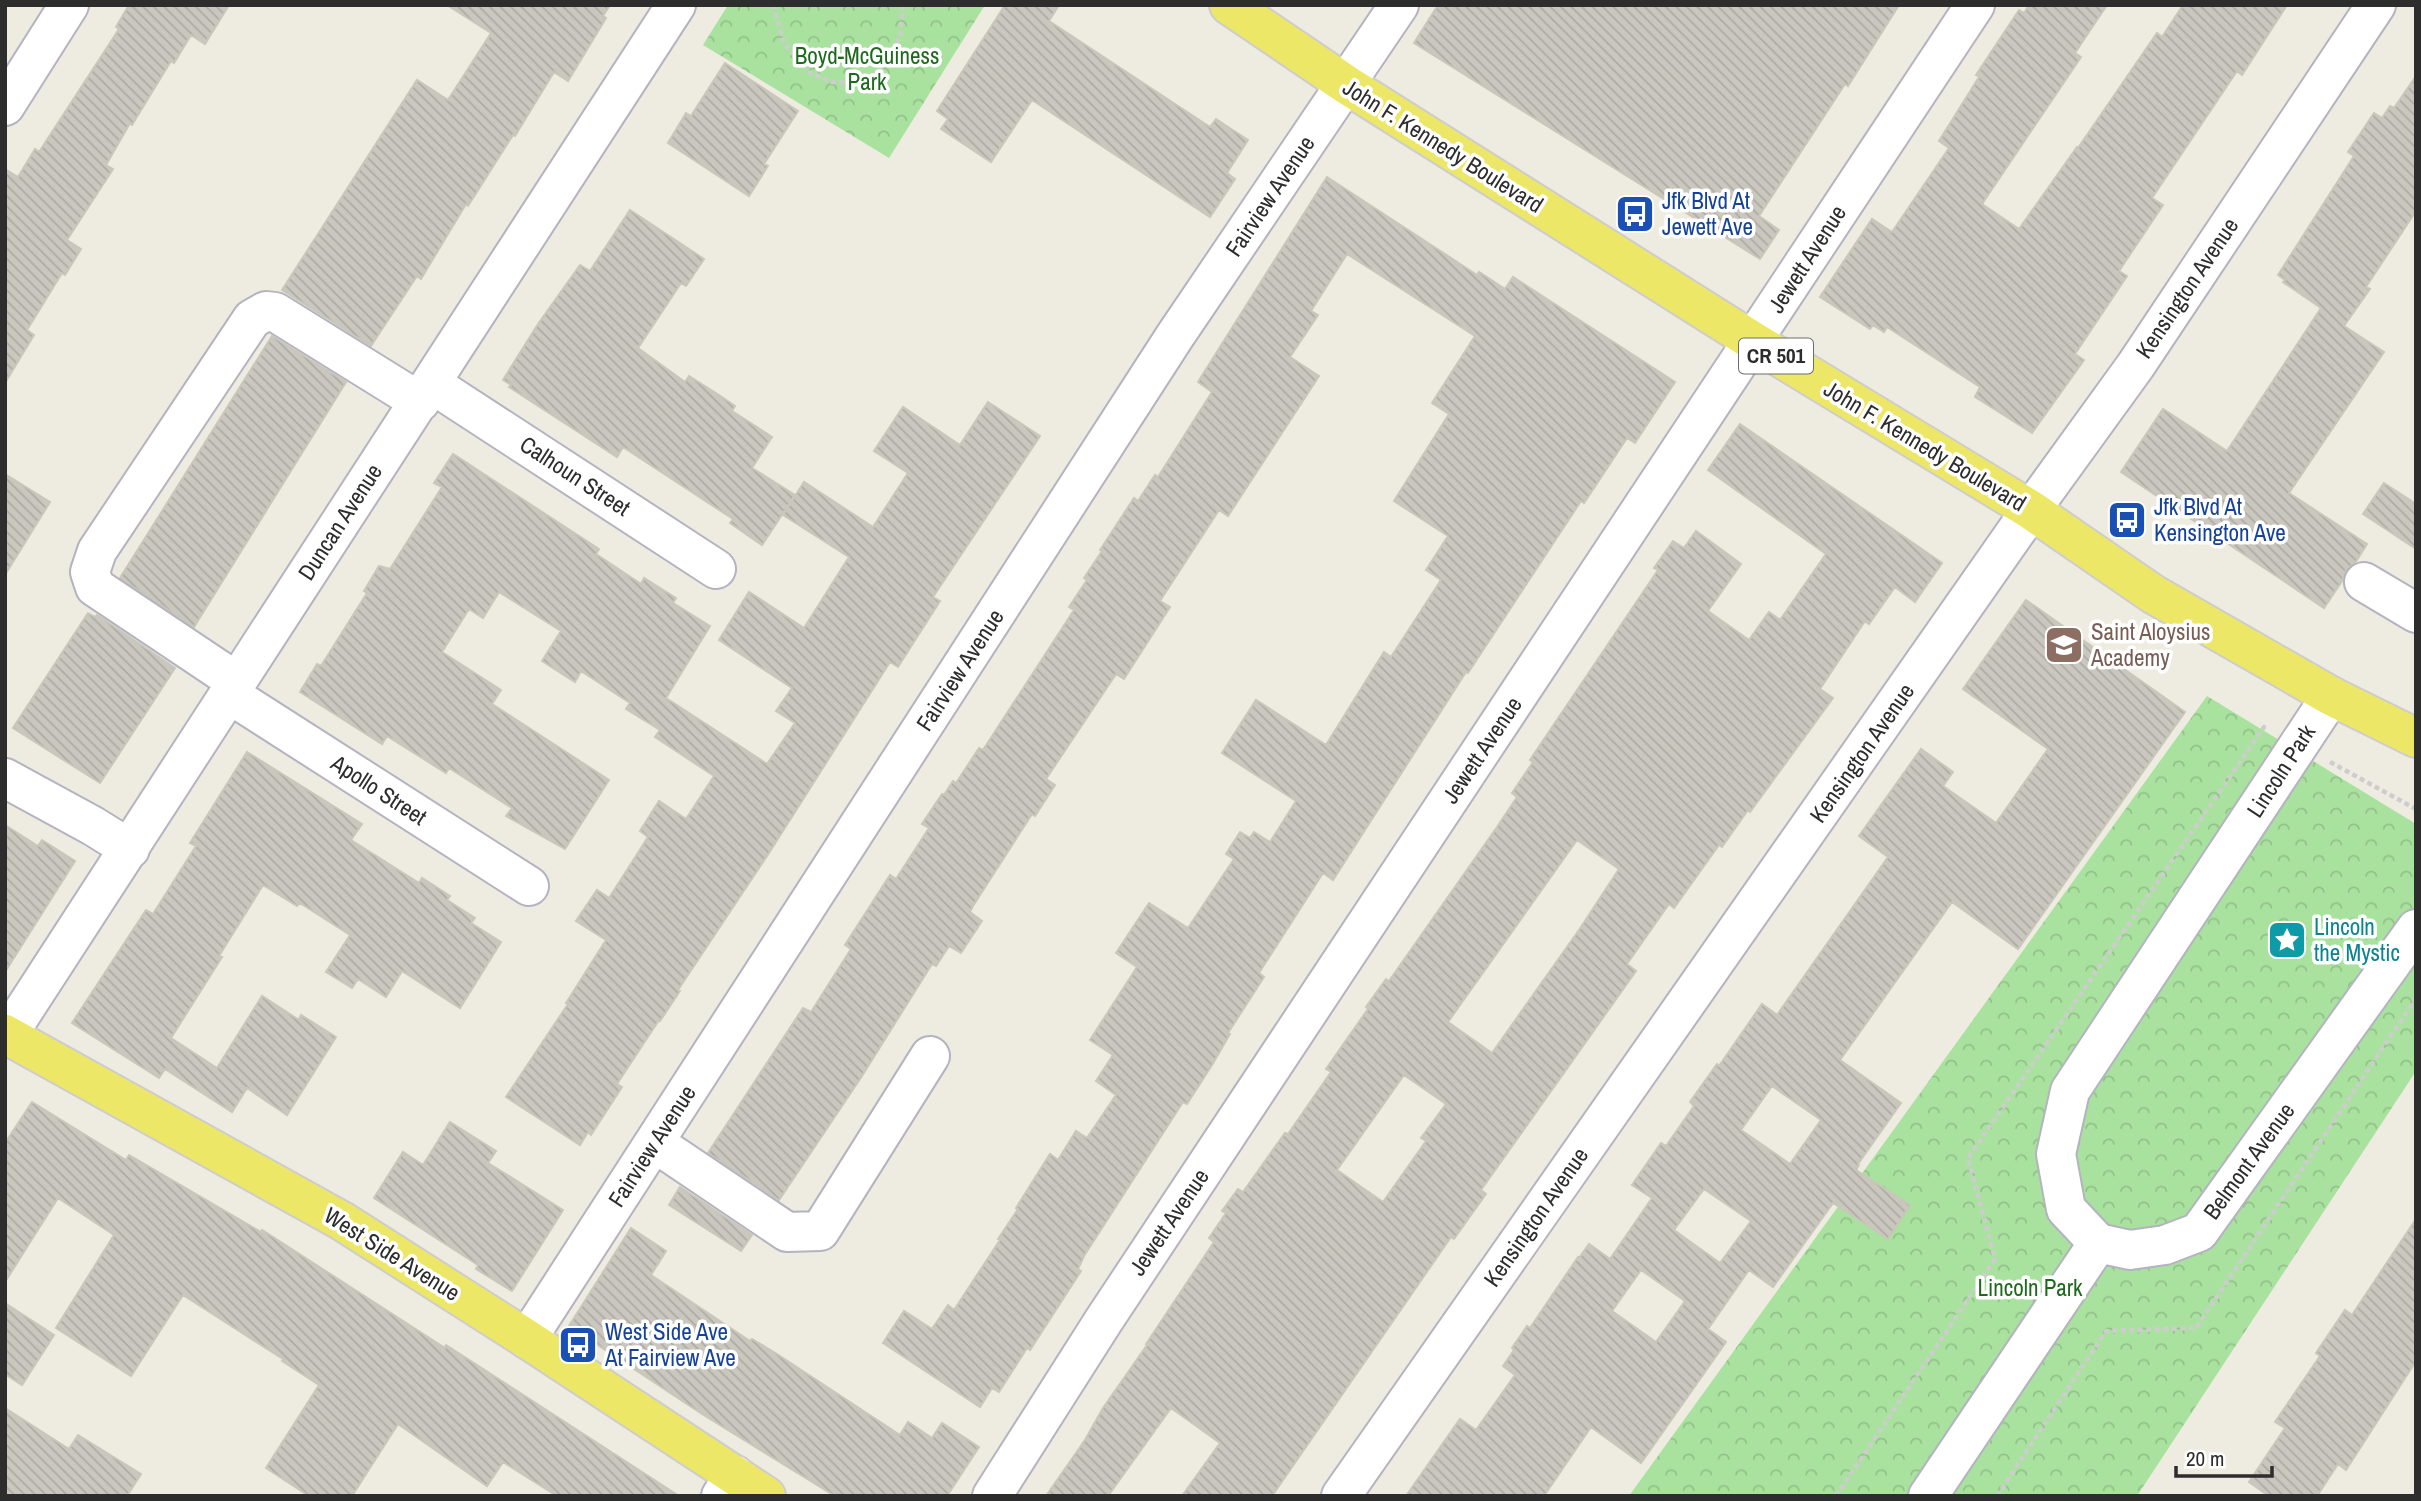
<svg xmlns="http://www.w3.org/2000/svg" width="2421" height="1501" font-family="'Archivo Narrow',sans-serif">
<defs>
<pattern id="forest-crowns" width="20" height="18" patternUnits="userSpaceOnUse" patternTransform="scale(1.75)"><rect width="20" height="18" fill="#a9e19f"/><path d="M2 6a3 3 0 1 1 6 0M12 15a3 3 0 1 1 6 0" fill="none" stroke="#92c189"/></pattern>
<pattern id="building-back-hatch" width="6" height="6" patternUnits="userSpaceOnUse" patternTransform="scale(1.75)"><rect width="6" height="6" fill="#cac7bf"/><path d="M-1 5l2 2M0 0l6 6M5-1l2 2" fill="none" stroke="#aeaba4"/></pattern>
</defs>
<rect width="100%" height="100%" fill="#eeebe0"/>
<!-- forest -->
<path fill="url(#forest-crowns)" d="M 728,5 L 985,5 L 889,158 L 703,45 Z
M 2207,696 L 2416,824 L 2416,1071 L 2137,1496 L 1629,1496 Z"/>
<!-- building -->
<path fill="url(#building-back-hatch)" stroke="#c9c7ba" stroke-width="2" fill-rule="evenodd" d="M 129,5 L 229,5 L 205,44 L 191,35 L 174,63 L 171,61 L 132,125 L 130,123 L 106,165 L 113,169 L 67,240 L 81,249 L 65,275 L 62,273 L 27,330 L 34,335 L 5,383 L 5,169 L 18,177 L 35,149 L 39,152 L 119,29 L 116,27 Z
M 447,5 L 610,5 L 603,16 L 606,18 L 568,81 L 554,72 L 515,136 L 513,135 L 468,206 L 466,204 L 421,279 L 417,276 L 371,346 L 282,290 L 417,80 L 448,100 L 491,33 Z
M 1005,5 L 1059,5 L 1049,21 L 1210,127 L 1216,119 L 1248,140 L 1227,173 L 1235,179 L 1210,217 L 1032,100 L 991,162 L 941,129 L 948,119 L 937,111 Z
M 1438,5 L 1899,5 L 1848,86 L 1845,84 L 1759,216 L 1779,230 L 1760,259 L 1414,43 Z
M 2029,5 L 2107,5 L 2075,53 L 2081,57 L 1982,204 L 2019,229 L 2077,147 L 2078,148 L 2157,33 L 2162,37 L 2183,5 L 2287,5 L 2242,75 L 2237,71 L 2152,198 L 2163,205 L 2119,271 L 2127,276 L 2075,354 L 2084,360 L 2032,433 L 1975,397 L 1980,387 L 1887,327 L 1884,332 L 1873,325 L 1870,329 L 1820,297 L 1872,219 L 1892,232 L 1949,148 L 1939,141 L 1979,77 L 1976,75 L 2019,10 L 2024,13 Z
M 725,63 L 798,111 L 764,164 L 768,166 L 749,196 L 668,143 L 686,113 L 691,116 Z
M 2416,76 L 2416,211 L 2366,287 L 2370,289 L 2344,326 L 2384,352 L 2289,493 L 2367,544 L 2355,563 L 2346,570 L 2342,581 L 2324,608 L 2121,472 L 2163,409 L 2227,451 L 2321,308 L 2283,282 L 2285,280 L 2278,275 L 2354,156 L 2348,152 L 2374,113 L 2382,118 L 2390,106 L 2394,108 Z
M 1327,177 L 1477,275 L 1479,272 L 1505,289 L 1513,277 L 1675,382 L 1635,443 L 1627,438 L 1584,503 L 1581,501 L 1468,673 L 1466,672 L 1333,880 L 1323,873 L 1259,973 L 1264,977 L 1228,1033 L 1230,1034 L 1212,1065 L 1187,1104 L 1183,1102 L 1084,1256 L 1078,1269 L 1081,1271 L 1030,1350 L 1027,1348 L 999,1392 L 992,1388 L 980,1407 L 883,1343 L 904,1311 L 932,1329 L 948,1305 L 954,1310 L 1000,1240 L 998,1239 L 1018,1209 L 1016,1208 L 1050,1154 L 1058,1160 L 1076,1131 L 1087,1138 L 1116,1095 L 1096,1081 L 1113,1055 L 1090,1040 L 1137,967 L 1116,953 L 1149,903 L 1188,928 L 1234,859 L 1226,854 L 1240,832 L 1250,838 L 1254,832 L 1270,842 L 1296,801 L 1222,753 L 1256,700 L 1326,745 L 1384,652 L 1391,657 L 1441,580 L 1426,570 L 1448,536 L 1394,501 L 1449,414 L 1432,403 L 1475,336 L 1347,254 L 1311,311 L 1318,315 L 1290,357 L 1319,376 L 1228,516 L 1219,510 L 1160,601 L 1170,607 L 1124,679 L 1116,674 L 1046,779 L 1055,785 L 1035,816 L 1032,814 L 973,906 L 970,912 L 982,921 L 961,953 L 949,946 L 936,966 L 932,964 L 862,1076 L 779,1200 L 708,1153 L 803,1008 L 811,1012 L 851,949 L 845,945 L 890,875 L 896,879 L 929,828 L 922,824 L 942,794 L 944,795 L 953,781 L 956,783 L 979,748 L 983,750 L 1074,610 L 1069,607 L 1087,580 L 1084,578 L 1102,551 L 1100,550 L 1134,498 L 1138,501 L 1155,475 L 1158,477 L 1212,392 L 1198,382 Z
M 630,210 L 704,259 L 686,286 L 681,283 L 638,348 L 685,382 L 689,376 L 719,395 L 735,406 L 732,411 L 772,437 L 752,468 L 795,495 L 762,545 L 730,523 L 733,519 L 623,447 L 617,457 L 509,387 L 511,385 L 503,380 L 538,324 L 580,265 L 590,271 Z
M 272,336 L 346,382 L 194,627 L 120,578 Z
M 988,402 L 1040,436 L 933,597 L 940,601 L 898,667 L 890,662 L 769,853 L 678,990 L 680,991 L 660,1021 L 659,1020 L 617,1084 L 622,1087 L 591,1135 L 588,1132 L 580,1145 L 506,1097 L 568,1004 L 566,1003 L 606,940 L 576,921 L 597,890 L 609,898 L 648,837 L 640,831 L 659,801 L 686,819 L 714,776 L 655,737 L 660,730 L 626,709 L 630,703 L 581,671 L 575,682 L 542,661 L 561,631 L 499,592 L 483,618 L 469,609 L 442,652 L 501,690 L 492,704 L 609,780 L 565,849 L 506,816 L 512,808 L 449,768 L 446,773 L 387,736 L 382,744 L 300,692 L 317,664 L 321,666 L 367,593 L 364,591 L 379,566 L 390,569 L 442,487 L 434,483 L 453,454 L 599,549 L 596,554 L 641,584 L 644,578 L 676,598 L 673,603 L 710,626 L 666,698 L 767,764 L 795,723 L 776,711 L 792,688 L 719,640 L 749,592 L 804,628 L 849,557 L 783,515 L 804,482 L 873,527 L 908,473 L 874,451 L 903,407 L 960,445 Z
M 1740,424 L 1942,563 L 1915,602 L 1895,587 L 1869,624 L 1865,621 L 1820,689 L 1833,698 L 1750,812 L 1748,810 L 1722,847 L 1719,845 L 1674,908 L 1669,904 L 1627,964 L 1636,971 L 1481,1190 L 1486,1194 L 1454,1239 L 1451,1237 L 1272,1496 L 1182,1496 L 1220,1443 L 1171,1408 L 1108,1496 L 1046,1496 L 1085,1440 L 1103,1408 L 1147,1345 L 1146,1344 L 1214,1242 L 1209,1238 L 1226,1213 L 1222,1211 L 1238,1189 L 1243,1192 L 1285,1133 L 1288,1134 L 1331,1072 L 1326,1069 L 1368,1009 L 1366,1007 L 1386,979 L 1389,981 L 1497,827 L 1517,797 L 1512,793 L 1533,762 L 1530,760 L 1658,570 L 1654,568 L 1673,541 L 1684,548 L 1696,531 L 1741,564 L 1708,611 L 1749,640 L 1769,612 L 1780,620 L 1826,554 L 1708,470 ZM 1577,840 L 1619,869 L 1579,930 L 1492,1053 L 1448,1022 ZM 1404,1075 L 1446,1104 L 1421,1138 L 1426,1141 L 1383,1202 L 1337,1170 Z
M 5,474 L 50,502 L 5,575 Z
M 2384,483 L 2416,504 L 2416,549 L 2363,514 Z
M 2026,600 L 2185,712 L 2018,949 L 1952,902 L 1840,1060 L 1901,1103 L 1858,1164 L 1859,1165 L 1856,1170 L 1910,1205 L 1888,1239 L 1833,1203 L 1773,1287 L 1749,1270 L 1708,1329 L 1726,1342 L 1641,1463 L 1591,1427 L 1544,1496 L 1406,1496 L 1460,1419 L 1476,1430 L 1515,1375 L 1503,1366 L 1514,1350 L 1512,1348 L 1527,1326 L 1530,1328 L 1578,1257 L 1579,1258 L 1589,1244 L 1610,1259 L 1652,1198 L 1632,1185 L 1661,1143 L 1666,1146 L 1694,1106 L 1690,1102 L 1717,1064 L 1719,1066 L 1762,1004 L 1777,1015 L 1888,857 L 1859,836 L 1921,749 L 1953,772 L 1943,786 L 1996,823 L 2048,749 L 1963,689 ZM 1772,1086 L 1821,1120 L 1790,1164 L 1741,1130 ZM 1704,1189 L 1751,1221 L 1720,1263 L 1674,1230 ZM 1641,1270 L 1685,1301 L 1656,1342 L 1612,1311 Z
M 88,613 L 95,617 L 97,615 L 175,668 L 100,783 L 13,728 Z
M 247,752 L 362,824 L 351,840 L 419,883 L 422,878 L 450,896 L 447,900 L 475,918 L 471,923 L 501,942 L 460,1008 L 402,971 L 386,997 L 358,979 L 352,988 L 326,972 L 350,935 L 300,903 L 297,906 L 263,885 L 219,956 L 222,957 L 171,1038 L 217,1068 L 262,996 L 299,1020 L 301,1015 L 336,1037 L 287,1115 L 247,1088 L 232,1112 L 165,1069 L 159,1078 L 72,1023 L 146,910 L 153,914 L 196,846 L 190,843 Z
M 5,825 L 38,846 L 42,840 L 75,861 L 5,972 Z
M 32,1102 L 126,1160 L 129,1155 L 261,1232 L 262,1230 L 445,1348 L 446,1345 L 679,1496 L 557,1496 L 503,1462 L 487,1486 L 398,1424 L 352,1496 L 309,1496 L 266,1468 L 319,1385 L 282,1361 L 283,1359 L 183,1295 L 131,1376 L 56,1328 L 114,1235 L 58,1198 L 5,1282 L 5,1143 Z
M 450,1122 L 496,1151 L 488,1163 L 563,1210 L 512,1291 L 476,1269 L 478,1265 L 374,1198 L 403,1152 L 423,1165 Z
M 680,1187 L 752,1235 L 741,1251 L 669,1205 Z
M 2416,1219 L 2416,1361 L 2346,1470 L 2338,1464 L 2317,1496 L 2269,1496 L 2249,1482 L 2285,1428 L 2275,1422 L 2320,1356 L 2316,1353 L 2345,1310 L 2352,1315 Z
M 631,1228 L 666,1251 L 651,1275 L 750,1341 L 752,1339 L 777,1354 L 900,1435 L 908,1422 L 932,1438 L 942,1423 L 979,1447 L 947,1496 L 835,1496 L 702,1414 L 569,1326 Z
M 5,1303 L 54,1335 L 22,1385 L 5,1374 Z
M 5,1408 L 69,1449 L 78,1435 L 141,1474 L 127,1496 L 5,1496 Z"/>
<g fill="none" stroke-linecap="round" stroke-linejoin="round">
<!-- minor casing -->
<g stroke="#b4b3c0" stroke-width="42">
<path id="minor" d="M 5,106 L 69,5
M 432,384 L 716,569
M 2364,582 L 2416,613
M 237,682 L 95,587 L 90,572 L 97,551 L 252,319 L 266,311 L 275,312 L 420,402
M 229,694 L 529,886
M 5,778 L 93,826 L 130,849
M 7,1036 L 676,5
M 655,1143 L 787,1232 L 820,1231 L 930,1056
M 2098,1243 L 2066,1209 L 2056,1154 L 2070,1091 L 2331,696
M 2098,1243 L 2130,1250 L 2165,1245 L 2199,1232 L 2416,929
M 527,1339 L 1175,336 L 1399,5
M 721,1496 L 735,1475
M 992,1496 L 1104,1320 L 1975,5
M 1341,1496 L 2031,510 L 2136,365 L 2376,5
M 1928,1496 L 2098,1243"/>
</g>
<!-- major casing -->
<g stroke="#cdcdcd" stroke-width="42">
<path id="major" d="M 1229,5 L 1347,85 L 1753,341 L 2031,510 L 2153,594 L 2331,696 L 2416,738
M 5,1034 L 342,1221 L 527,1339 L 766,1496"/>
</g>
<!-- path -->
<path stroke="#cdcdcd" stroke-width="4.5" stroke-dasharray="5 3.5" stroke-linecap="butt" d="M 773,5 L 784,43 L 810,73 L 832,82 L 856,83 L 876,73 L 891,60 L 900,35 L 903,5
M 2330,762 L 2416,809
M 1836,1496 L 1995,1259 L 1968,1158 L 2264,727 L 2268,729
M 1997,1496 L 2106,1331 L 2196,1328 L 2416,998"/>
<!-- minor -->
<use href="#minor" stroke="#fff" stroke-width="38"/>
<!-- major -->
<use href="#major" stroke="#ece767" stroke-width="38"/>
</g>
<!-- icons -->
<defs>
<g id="bus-square" transform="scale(2.0125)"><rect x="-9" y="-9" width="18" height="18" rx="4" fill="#1a4fb4" stroke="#fff"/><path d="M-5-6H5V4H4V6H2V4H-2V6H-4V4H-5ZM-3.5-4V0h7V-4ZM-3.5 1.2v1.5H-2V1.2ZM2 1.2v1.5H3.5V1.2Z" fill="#fff"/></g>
<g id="school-square" transform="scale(2.0125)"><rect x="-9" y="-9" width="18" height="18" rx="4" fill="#8d6e63" stroke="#fff"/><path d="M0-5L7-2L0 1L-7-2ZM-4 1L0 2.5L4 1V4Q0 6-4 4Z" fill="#fff"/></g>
<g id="sight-square" transform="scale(2.0125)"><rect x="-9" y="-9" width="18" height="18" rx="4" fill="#0f9aa8" stroke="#fff"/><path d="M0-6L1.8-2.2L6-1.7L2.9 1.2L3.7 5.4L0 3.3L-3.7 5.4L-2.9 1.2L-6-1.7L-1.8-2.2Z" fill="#fff"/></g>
</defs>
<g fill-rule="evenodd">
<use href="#bus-square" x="1635" y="214"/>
<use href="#bus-square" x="2127" y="520"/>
<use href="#school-square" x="2064" y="645"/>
<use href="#sight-square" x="2287" y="940"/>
<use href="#bus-square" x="578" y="1345"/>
</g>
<g text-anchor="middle" stroke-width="7" stroke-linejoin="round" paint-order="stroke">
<!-- shield labels -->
<rect fill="#fff" stroke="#6c6c6c" stroke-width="2" x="1739" y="338.5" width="74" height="35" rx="5"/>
<g font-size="21" font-weight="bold" fill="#2d2d2d">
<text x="1776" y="363">CR 501</text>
</g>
<!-- park labels -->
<g font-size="23" fill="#1f691e" stroke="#fff">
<text x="867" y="64">Boyd-McGuiness<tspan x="867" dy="26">Park</tspan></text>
<text x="2030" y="1296">Lincoln Park</text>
</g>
<!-- street labels -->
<g font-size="23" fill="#2d2d2d" stroke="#fff">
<text transform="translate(1443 146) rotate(32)" y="8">John F. Kennedy Boulevard</text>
<text transform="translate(1270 196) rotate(-56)" y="8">Fairview Avenue</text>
<text transform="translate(1807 259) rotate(-57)" y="8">Jewett Avenue</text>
<text transform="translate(2187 288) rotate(-56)" y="8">Kensington Avenue</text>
<text transform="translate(1925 446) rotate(31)" y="8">John F. Kennedy Boulevard</text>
<text transform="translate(575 476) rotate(33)" y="8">Calhoun Street</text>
<text transform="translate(340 522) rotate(-57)" y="8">Duncan Avenue</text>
<text transform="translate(960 670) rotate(-57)" y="8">Fairview Avenue</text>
<text transform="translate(1482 750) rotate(-56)" y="8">Jewett Avenue</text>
<text transform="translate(1862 753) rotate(-55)" y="8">Kensington Avenue</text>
<text transform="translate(2281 771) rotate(-57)" y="8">Lincoln Park</text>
<text transform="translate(379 790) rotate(33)" y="8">Apollo Street</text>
<text transform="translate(652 1146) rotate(-57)" y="8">Fairview Avenue</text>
<text transform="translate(2249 1161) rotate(-54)" y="8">Belmont Avenue</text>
<text transform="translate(1536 1217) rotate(-55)" y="8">Kensington Avenue</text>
<text transform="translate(1169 1222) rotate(-56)" y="8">Jewett Avenue</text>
<text transform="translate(392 1254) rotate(32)" y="8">West Side Avenue</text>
</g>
<!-- transit labels -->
<g font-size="23" fill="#164399" stroke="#fff" text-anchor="start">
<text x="1662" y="209">Jfk Blvd At<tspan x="1662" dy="26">Jewett Ave</tspan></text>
<text x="2154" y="515">Jfk Blvd At<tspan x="2154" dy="26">Kensington Ave</tspan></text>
<text x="605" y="1340">West Side Ave<tspan x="605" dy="26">At Fairview Ave</tspan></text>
</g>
<!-- education labels -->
<g font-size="23" fill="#785e54" stroke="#fff" text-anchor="start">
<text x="2091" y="640">Saint Aloysius<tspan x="2091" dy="26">Academy</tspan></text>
</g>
<!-- culture labels -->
<g font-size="23" fill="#0d838f" stroke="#fff" text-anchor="start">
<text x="2314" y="935">Lincoln<tspan x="2314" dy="26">the Mystic</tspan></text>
</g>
</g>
<!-- border -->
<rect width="2421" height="1501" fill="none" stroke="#2d2d2d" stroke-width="14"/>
<!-- scale -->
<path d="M2176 1466v10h96v-10" fill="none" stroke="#2d2d2d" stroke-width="3.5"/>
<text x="2186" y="1466" font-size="21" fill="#2d2d2d" stroke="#ffffff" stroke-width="5" paint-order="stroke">20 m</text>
</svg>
